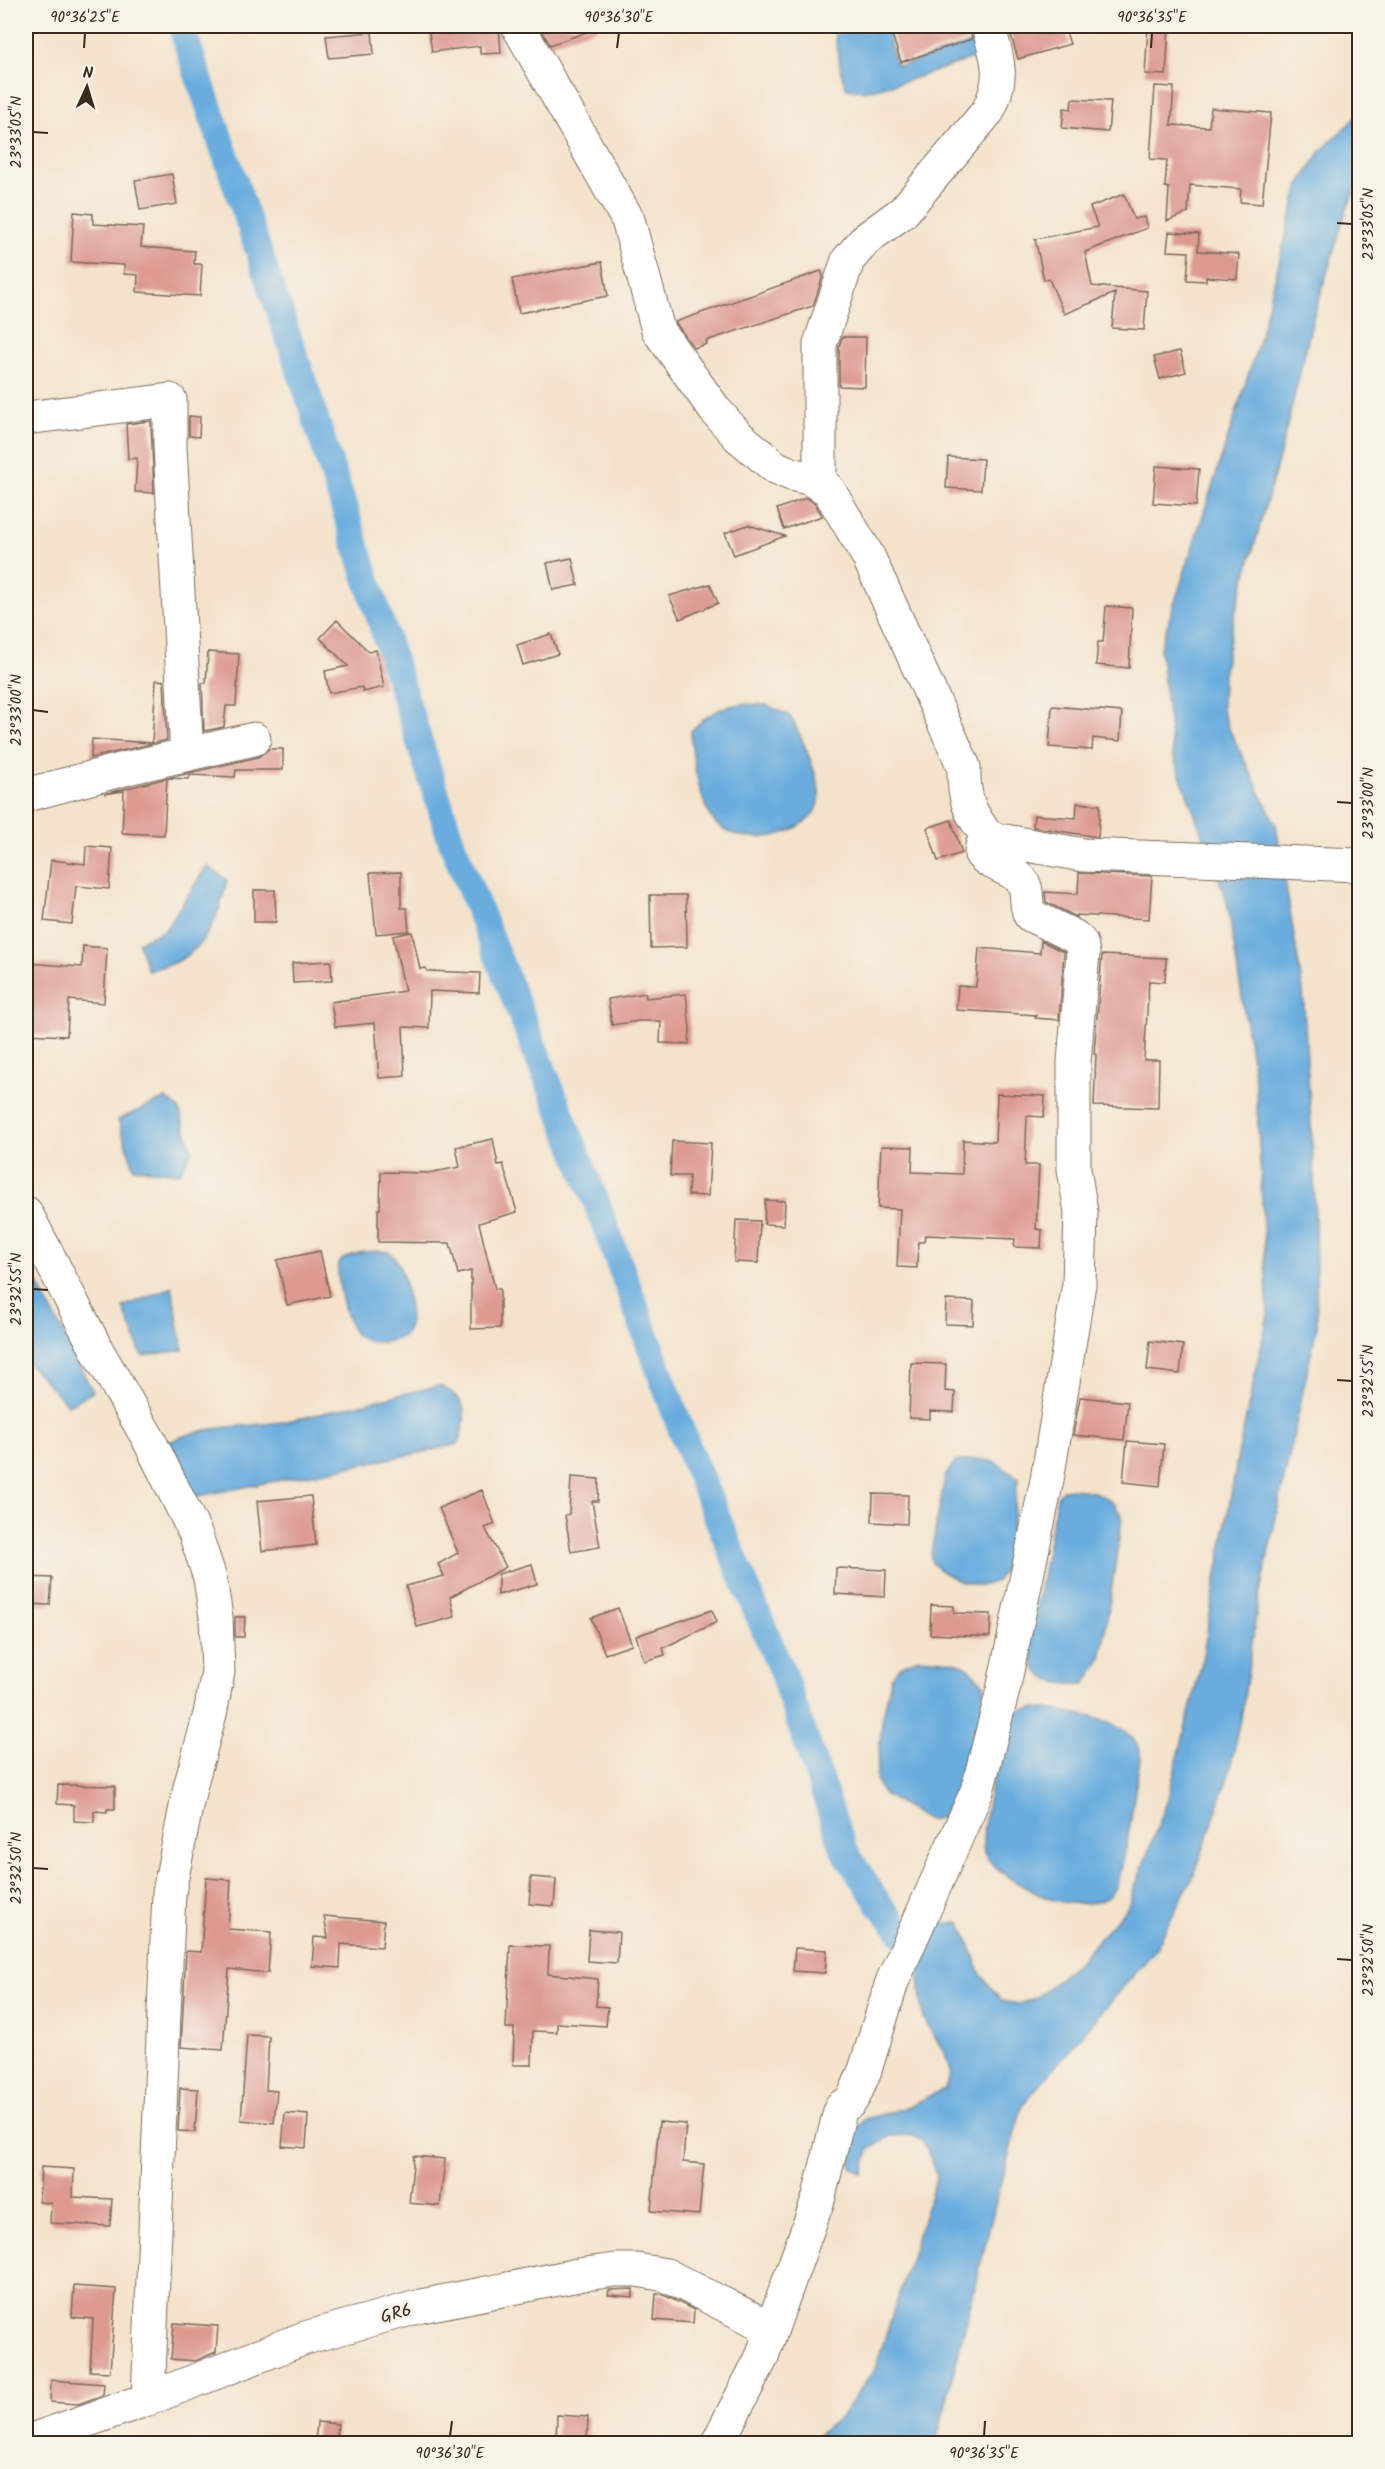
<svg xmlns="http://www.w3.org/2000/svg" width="1385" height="2469" font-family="Kalam,sans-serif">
<rect width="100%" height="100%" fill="#f7f3e8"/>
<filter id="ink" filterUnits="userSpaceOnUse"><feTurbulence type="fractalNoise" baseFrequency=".0167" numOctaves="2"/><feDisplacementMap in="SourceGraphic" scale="12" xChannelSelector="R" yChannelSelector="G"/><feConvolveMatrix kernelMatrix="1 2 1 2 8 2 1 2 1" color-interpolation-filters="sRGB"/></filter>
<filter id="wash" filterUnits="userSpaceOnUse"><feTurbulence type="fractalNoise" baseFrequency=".008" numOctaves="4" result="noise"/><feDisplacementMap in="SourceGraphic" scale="24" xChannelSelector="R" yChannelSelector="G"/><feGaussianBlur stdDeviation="1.35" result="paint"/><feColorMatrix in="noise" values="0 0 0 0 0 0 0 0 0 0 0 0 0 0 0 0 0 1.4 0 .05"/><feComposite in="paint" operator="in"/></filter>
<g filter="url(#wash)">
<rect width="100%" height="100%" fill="#f4e3cb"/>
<!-- water -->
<path fill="#69adde" stroke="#526c7e" stroke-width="1.5" d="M 831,26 L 886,26 L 895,63 L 900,66 L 976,42 L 980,52 L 973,58 C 939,69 904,84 869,90 C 861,92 854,90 846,87 L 842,76 L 834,30 Z
M 1359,114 L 1359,183 L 1357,184 L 1344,217 L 1313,319 L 1280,454 L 1234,617 L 1223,675 L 1222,710 L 1228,727 L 1276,825 L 1303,991 L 1314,1176 L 1317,1326 L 1258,1601 L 1241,1719 L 1228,1777 L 1196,1870 L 1155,1950 L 1023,2104 L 999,2189 L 936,2443 L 807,2444 L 841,2416 L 875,2369 L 937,2176 L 923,2141 L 910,2135 L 890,2136 L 869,2150 L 862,2174 L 851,2167 L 851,2133 L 865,2119 L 902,2109 L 944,2089 L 951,2074 L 945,2053 L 926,2023 L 922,2011 L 919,1977 L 935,1923 L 961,1923 L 981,1975 L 1002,2001 L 1019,2004 L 1037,1997 L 1073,1967 L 1127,1908 L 1167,1802 L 1201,1666 L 1238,1455 L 1268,1315 L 1256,1087 L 1227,901 L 1173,756 L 1160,648 L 1258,345 L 1299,185 L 1321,151 Z
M 744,704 L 766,705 L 789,715 C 799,731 826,789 818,806 C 802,841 732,850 711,817 C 699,797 691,754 691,731 C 707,715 720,706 744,704 Z
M 207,866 L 227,880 C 221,910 209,944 180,960 C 170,965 158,967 148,971 L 138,942 L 165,930 Z
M 166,1098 L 179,1109 L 192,1151 L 180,1173 L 134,1168 L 118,1120 Z
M 364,1252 C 371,1252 381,1250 388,1252 C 404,1258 409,1305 410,1320 C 409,1326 408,1332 403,1336 C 392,1344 367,1344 357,1336 C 347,1327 335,1277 339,1264 C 342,1256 356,1254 364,1252 Z
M 26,1260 L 93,1392 L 68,1405 L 26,1361 Z
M 172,1287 L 183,1350 L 142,1356 L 123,1307 Z
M 440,1386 C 470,1400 467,1416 458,1444 L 424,1452 L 198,1496 L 192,1496 L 165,1445 C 194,1425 248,1427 282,1422 C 335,1412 387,1396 440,1386 Z
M 977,1459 L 995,1462 L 1018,1478 L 1007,1566 L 996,1581 L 980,1586 L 959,1581 L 944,1573 L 932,1563 L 931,1554 L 945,1477 L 955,1462 Z
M 1072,1489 C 1094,1490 1114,1496 1122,1518 L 1101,1659 L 1085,1684 C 1051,1685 1030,1680 1030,1642 L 1057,1497 L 1062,1490 Z
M 918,1658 C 951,1661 965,1657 985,1687 L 972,1777 L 948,1816 L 929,1820 L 883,1794 L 876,1780 L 882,1722 L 891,1678 L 900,1666 Z
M 1036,1708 C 1064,1711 1122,1717 1137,1745 C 1139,1748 1139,1754 1140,1759 C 1134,1789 1127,1870 1112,1892 C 1102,1908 1063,1904 1048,1898 C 1033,1893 990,1869 985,1855 C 976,1831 1002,1743 1009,1716 L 1020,1710 Z"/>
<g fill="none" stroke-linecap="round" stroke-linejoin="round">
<!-- canal -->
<path stroke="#69adde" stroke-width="27" d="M 181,26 L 303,380 L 452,843 L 592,1191 L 690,1453 L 781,1669 L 844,1850 L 879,1904 L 947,1987"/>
</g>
<g id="blocks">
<!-- building -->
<path fill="#dd9a91" d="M 428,26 L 499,26 L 501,53 L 480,54 L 480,46 L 432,52 Z
M 539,26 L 598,26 L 598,28 L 550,45 Z
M 889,26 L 970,26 L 972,39 L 901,62 Z
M 1031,26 L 1064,26 L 1070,44 L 1018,59 L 1010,32 Z
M 1148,26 L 1169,26 L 1166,75 L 1145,74 Z
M 372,32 L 374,54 L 329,58 L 326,36 Z
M 1155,86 L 1174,87 L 1171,125 L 1209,127 L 1211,108 L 1271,113 L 1262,204 L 1240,202 L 1241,189 L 1190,185 L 1188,213 L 1167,221 L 1169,188 L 1165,187 L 1167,160 L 1150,159 Z
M 1072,99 L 1111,101 L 1108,132 L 1062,128 L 1064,108 L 1071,109 Z
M 172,174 L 177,204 L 140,210 L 135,180 Z
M 1124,194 L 1134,219 L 1144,217 L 1147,228 L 1085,252 L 1092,286 L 1147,291 L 1144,330 L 1112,328 L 1115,293 L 1064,314 L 1049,279 L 1044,280 L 1035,239 L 1098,227 L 1090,207 Z
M 74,212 L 93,214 L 93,224 L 143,227 L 141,247 L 195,251 L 194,264 L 202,264 L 200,296 L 137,292 L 138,275 L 124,274 L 124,265 L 71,262 Z
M 1169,232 L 1199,234 L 1198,251 L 1239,254 L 1237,279 L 1206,277 L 1206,281 L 1187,280 L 1189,252 L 1167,251 Z
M 602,262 L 608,296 L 519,313 L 512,279 Z
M 821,271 L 823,276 L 813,306 L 706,341 L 707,344 L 694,348 L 675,322 Z
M 842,337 L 866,337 L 865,387 L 839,386 L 839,347 Z
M 1180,351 L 1186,372 L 1160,379 L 1154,357 Z
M 189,416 L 200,417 L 199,437 L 189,436 Z
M 151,421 L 154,493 L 135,492 L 137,458 L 128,459 L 126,424 Z
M 948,457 L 983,459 L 981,490 L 946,488 Z
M 1156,466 L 1199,469 L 1196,506 L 1153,503 Z
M 806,498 L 815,503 L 822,516 L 784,529 L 777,509 Z
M 748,525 L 785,536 L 734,555 L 725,533 Z
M 572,558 L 578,585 L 553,590 L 547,563 Z
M 710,584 L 718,603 L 680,619 L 669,596 Z
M 1106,606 L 1132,608 L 1129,668 L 1096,665 L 1098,642 L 1103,642 Z
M 337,620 L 369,652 L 376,650 L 384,687 L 363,692 L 362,687 L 329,693 L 325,671 L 348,666 L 320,638 Z
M 551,634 L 558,654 L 523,665 L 517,645 Z
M 208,652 L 239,654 L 236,706 L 226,706 L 224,727 L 204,731 L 202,683 L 206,683 Z
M 156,680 L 164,681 L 167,740 L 91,758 L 92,739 L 152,743 Z
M 1052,706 L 1122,712 L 1120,741 L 1093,738 L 1092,750 L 1049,747 Z
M 269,749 L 283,749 L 283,770 L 236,770 L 235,777 L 190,775 L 189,779 L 168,778 L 258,757 Z
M 167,778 L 164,835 L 122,833 L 124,791 L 104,794 Z
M 1077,803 L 1100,805 L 1098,837 L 1033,827 L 1034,815 L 1076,818 Z
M 951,820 L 962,853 L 938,861 L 927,828 Z
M 86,846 L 112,848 L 109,889 L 76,886 L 72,924 L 44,921 L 51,860 L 85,864 Z
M 401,872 L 401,908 L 407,908 L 409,931 L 376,934 L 370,873 Z
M 1079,873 L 1152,876 L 1149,919 L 1076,915 L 1076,917 L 1046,902 L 1045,892 L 1078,894 Z
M 254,890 L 275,890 L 276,922 L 254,922 Z
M 650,895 L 686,895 L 687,947 L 651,948 Z
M 412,932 L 420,969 L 426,968 L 427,971 L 480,973 L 479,993 L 430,991 L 429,1028 L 403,1027 L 405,1076 L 379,1078 L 375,1023 L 335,1027 L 331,1002 L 405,991 L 393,936 Z
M 1041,941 L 1064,952 L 1059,1020 L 1035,1018 L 1036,1015 L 956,1010 L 958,986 L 976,987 L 979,948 L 1040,953 Z
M 83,946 L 107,948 L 104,1003 L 69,1000 L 67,1036 L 26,1034 L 26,963 L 82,967 Z
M 1102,955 L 1166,958 L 1165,982 L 1149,981 L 1144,1060 L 1159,1060 L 1158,1108 L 1094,1106 L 1096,1054 L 1094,1054 Z
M 331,961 L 332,981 L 293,983 L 292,963 Z
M 645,993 L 646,998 L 686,994 L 690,1029 L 689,1044 L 660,1043 L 661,1021 L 638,1021 L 612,1025 L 608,999 Z
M 997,1094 L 1045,1096 L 1044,1117 L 1027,1116 L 1025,1165 L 1039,1165 L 1036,1229 L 1042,1230 L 1041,1248 L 1014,1247 L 1015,1239 L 925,1235 L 924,1242 L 918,1242 L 917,1268 L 897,1267 L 900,1209 L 878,1208 L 881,1146 L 913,1147 L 912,1172 L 962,1174 L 963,1140 L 995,1142 Z
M 493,1139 L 498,1165 L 503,1164 L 517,1212 L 479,1223 L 495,1289 L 500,1289 L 500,1328 L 471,1329 L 471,1271 L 458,1274 L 450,1243 L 378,1242 L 378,1209 L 380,1209 L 381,1172 L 428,1173 L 460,1167 L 456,1147 Z
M 672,1141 L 711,1143 L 708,1196 L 688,1195 L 689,1176 L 670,1176 Z
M 765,1200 L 785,1201 L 784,1225 L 764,1224 Z
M 736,1220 L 760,1221 L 758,1263 L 734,1262 Z
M 320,1251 L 330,1296 L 287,1305 L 277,1260 Z
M 946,1300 L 974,1301 L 973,1325 L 945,1324 Z
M 1150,1341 L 1183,1345 L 1180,1374 L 1147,1370 Z
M 911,1363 L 946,1364 L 945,1391 L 955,1392 L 954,1412 L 930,1411 L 930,1419 L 909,1418 Z
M 1080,1397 L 1128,1402 L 1124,1440 L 1073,1435 Z
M 1127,1441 L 1164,1444 L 1160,1486 L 1123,1482 Z
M 571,1477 L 599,1479 L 598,1501 L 592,1501 L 600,1547 L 571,1552 L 565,1515 L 569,1514 Z
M 482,1490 L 495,1524 L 485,1528 L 506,1567 L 450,1597 L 455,1617 L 417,1627 L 406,1586 L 444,1576 L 438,1564 L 458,1553 L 439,1508 Z
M 873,1494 L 908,1495 L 907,1524 L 872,1522 Z
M 311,1496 L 316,1545 L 262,1551 L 257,1501 Z
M 532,1564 L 537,1584 L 498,1595 L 498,1574 Z
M 836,1568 L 886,1570 L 885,1597 L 835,1594 Z
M 26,1577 L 52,1578 L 50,1605 L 26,1604 Z
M 931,1605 L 954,1606 L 954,1613 L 991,1614 L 990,1637 L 930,1634 Z
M 618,1608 L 632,1645 L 605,1654 L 591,1618 Z
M 712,1610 L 717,1622 L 663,1648 L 665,1655 L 644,1661 L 636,1636 Z
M 235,1617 L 245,1617 L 244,1637 L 235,1637 Z
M 58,1785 L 115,1786 L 115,1809 L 107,1809 L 107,1812 L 94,1811 L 94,1822 L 74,1821 L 74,1805 L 57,1804 Z
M 531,1877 L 556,1879 L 554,1906 L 529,1904 Z
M 206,1878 L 231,1880 L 228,1929 L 271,1932 L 268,1973 L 229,1969 L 223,2050 L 181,2047 L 186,1951 L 201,1952 Z
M 324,1916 L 384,1921 L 382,1947 L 341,1944 L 340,1968 L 312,1966 L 314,1937 L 328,1938 Z
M 589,1930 L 619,1932 L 617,1963 L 587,1961 Z
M 510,1945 L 549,1946 L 548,1974 L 598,1979 L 596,2006 L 608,2007 L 606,2026 L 557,2023 L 557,2032 L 533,2031 L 532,2065 L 513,2065 L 514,2028 L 506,2028 Z
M 795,1948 L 827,1950 L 825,1973 L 793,1971 Z
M 247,2035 L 269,2036 L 266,2090 L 277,2091 L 274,2123 L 241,2120 Z
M 180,2088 L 198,2089 L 195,2132 L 178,2131 Z
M 285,2113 L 308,2115 L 306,2148 L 282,2146 Z
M 659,2122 L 686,2124 L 683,2162 L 704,2164 L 699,2215 L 651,2211 Z
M 414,2156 L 445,2159 L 440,2206 L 409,2203 Z
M 41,2167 L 74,2169 L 73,2197 L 112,2199 L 110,2226 L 50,2223 L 51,2203 L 39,2202 Z
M 74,2286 L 116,2289 L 110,2372 L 90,2371 L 93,2319 L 72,2317 Z
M 633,2289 L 633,2297 L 608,2295 L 609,2290 Z
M 656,2294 L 662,2294 L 694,2310 L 693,2323 L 654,2320 Z
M 174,2323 L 218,2326 L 216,2352 L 195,2361 L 171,2359 Z
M 51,2380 L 104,2384 L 103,2395 L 78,2404 L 50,2402 Z
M 557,2415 L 588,2417 L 587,2441 L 556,2439 Z
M 317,2422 L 338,2424 L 336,2444 L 315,2444 Z"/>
</g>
</g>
<g filter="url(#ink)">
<use href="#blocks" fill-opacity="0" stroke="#7c6b5b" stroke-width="1.5"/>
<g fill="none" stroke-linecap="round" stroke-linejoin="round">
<!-- minor casing -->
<g stroke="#7c6b5b" stroke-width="35">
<path id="minor" d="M 518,26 L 628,220 L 658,330 L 715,410 L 738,436 L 775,467 L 791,474 L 808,478 L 828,489 L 868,556 L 964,767 C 963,798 969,813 989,838 L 982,846 L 981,854 C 991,867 1020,869 1025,887 C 1028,897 1025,904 1030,915 L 1075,937 L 1081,943 L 1083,953 L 1074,1062 L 1074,1169 L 1081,1212 L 1079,1284 L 1047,1480 L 1003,1690 L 977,1791 L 892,1982 L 865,2070 L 855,2094 L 850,2102 L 841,2107 L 818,2200 L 761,2359 L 717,2444
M 26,418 L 170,400 L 170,447 L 187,755
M 820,483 L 820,344 L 848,260 L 866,239 L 903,212 L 988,111 C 1005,77 998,60 988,26
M 26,795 L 128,768 L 254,739
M 989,838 L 1083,855 L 1360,865
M 26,1213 L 98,1352 L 148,1438 L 195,1533 L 210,1578 L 216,1617 L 218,1672 L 210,1714 L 190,1787 L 169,1892 L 148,2399
M 26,2442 L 148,2399 L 305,2338 L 421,2306 L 578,2275 L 615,2270 L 637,2270 L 666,2275 L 772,2329"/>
</g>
<!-- minor -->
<use href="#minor" stroke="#fff" stroke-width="33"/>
</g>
</g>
<!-- ticks -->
<path fill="none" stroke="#3b2a1e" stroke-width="2" d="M 84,48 L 85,33M 617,48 L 619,33M 1151,48 L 1152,33M 33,132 L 48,133M 1337,223 L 1352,224M 33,710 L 48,712M 1337,802 L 1352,803M 33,1289 L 48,1290M 1337,1380 L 1352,1381M 33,1868 L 48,1869M 1337,1959 L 1352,1960M 450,2436 L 452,2421M 984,2436 L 985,2421"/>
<g text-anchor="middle" stroke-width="6" stroke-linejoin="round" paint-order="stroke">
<!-- street labels -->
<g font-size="18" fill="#3b2a1e" stroke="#f7f3e8">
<text transform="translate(396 2313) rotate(-15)" y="6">GR6</text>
</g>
</g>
<!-- margin -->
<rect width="1385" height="2469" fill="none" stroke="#f7f3e8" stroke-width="66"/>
<!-- north arrow -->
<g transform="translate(87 87) rotate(4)" stroke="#f7f3e8" stroke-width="4.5" paint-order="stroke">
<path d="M0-4.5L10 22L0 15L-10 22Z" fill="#3b2a1e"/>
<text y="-9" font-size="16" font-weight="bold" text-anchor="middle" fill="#3b2a1e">N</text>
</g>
<rect x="33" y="33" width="1319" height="2403" fill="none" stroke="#3b2a1e" stroke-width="2"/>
<g font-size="15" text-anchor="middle" fill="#3b2a1e">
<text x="85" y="22">90°36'25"E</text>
<text x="619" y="22">90°36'30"E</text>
<text x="1152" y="22">90°36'35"E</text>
<text transform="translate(16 132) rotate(-90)" y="5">23°33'05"N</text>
<text transform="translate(1368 224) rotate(-90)" y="5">23°33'05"N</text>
<text transform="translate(16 710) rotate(-90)" y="5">23°33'00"N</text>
<text transform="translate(1368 803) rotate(-90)" y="5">23°33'00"N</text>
<text transform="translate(16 1289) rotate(-90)" y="5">23°32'55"N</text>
<text transform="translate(1368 1381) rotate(-90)" y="5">23°32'55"N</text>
<text transform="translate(16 1868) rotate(-90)" y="5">23°32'50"N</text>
<text transform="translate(1368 1960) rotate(-90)" y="5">23°32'50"N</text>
<text x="450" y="2458">90°36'30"E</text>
<text x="984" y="2458">90°36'35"E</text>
</g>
</svg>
